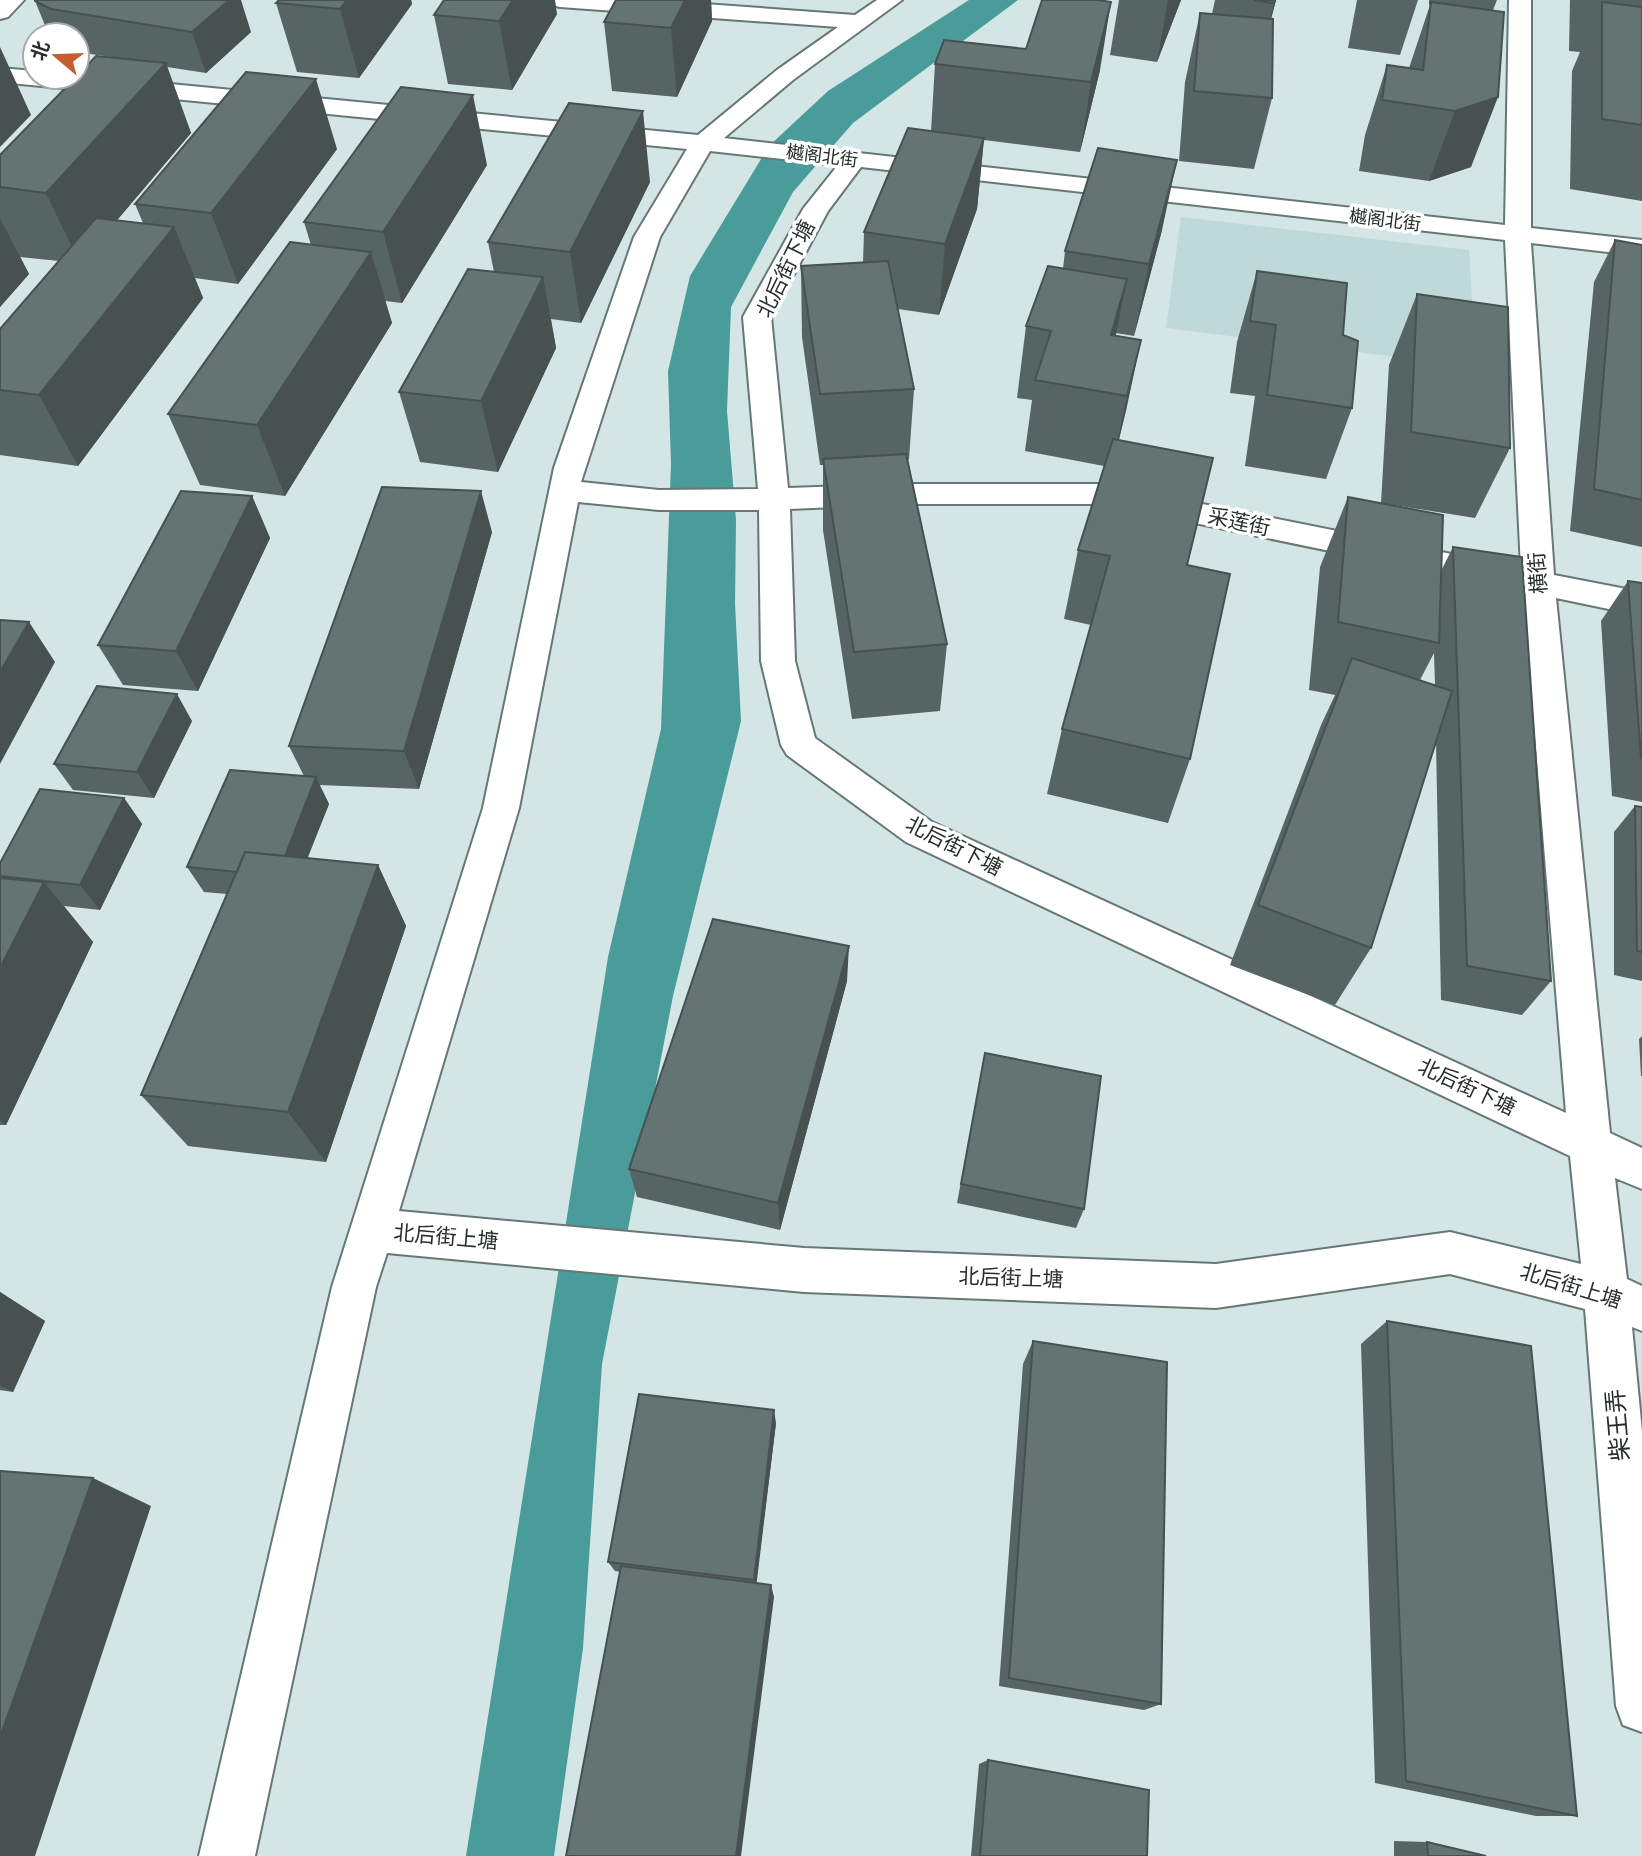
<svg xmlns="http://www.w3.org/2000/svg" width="1642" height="1856" font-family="'Crimson Pro','Noto Sans SC',serif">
<rect width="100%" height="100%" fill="#d3e5e4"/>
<!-- built -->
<path fill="#bed9d8" d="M 1181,217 L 1469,250 L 1476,367 L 1166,328 Z"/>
<!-- water -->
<path fill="#499c9a" d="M 969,0 L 1018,0 L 853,123 L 793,192 L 731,307 L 727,411 L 736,520 L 735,604 L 741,721 L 673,996 L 602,1364 L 583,1648 L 554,1856 L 466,1856 L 608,957 L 661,729 L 671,464 L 668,371 L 690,276 L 769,146 L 828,91 Z"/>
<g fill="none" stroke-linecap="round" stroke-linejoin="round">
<!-- minor casing -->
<g stroke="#677776" stroke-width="4">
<path id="minor" d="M 0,0 L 24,0 L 8,17 L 0,19 Z
M 549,0 L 649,0 L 855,15 L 877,0 L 902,0 L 793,80 L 724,138 L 1505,225 L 1509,0 L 1531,0 L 1531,228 L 1642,240 L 1642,256 L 1531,243 L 1554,575 L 1642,592 L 1642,616 L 1556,598 L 1610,1133 L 1642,1148 L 1642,1189 L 1615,1178 L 1627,1279 L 1642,1286 L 1642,1331 L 1632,1327 L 1642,1432 L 1642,1732 L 1623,1725 L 1616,1706 L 1585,1309 L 1450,1274 L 1216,1308 L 804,1292 L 387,1253 L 376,1287 L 255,1856 L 199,1856 L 332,1287 L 483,808 L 554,468 L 634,237 L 687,149 L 0,82 L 0,68 L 35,71 L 35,77 L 77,75 L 698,135 L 777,70 L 838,27 L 560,7 L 552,5 ZM 710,151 L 838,165 L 803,209 L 743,317 L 758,489 L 659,490 L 581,482 L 660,237 ZM 861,167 L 1505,240 L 1521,568 L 1103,484 L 904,484 L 788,488 L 771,317 L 828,211 ZM 578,502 L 659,510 L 759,510 L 761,661 L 781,745 L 787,755 L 906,842 L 1570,1156 L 1581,1264 L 1450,1232 L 1216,1264 L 804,1248 L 399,1211 L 519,808 ZM 904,504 L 1103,504 L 1523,591 L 1566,1113 L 932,822 L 815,738 L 795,661 L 790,509 Z"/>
</g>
<!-- minor -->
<use href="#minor" fill="#fff" fill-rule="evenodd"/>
</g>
<!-- wall -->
<path fill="#566463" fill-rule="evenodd" d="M 279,0 L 411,0 L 412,4 L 359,78 L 297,72 L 276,3 Z
M 616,0 L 711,0 L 712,21 L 677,97 L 612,91 L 604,22 Z
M 1119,0 L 1181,0 L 1157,62 L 1110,55 Z
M 1215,0 L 1276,0 L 1271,19 L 1272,98 L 1254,169 L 1179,161 L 1185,82 L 1200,13 L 1212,14 Z
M 1357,0 L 1418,0 L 1400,55 L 1348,48 Z
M 1429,0 L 1497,0 L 1493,10 L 1471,167 L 1429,181 L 1359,171 L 1365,135 L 1387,65 L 1409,68 L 1430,5 L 1429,5 Z
M 1570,0 L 1642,0 L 1642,201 L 1570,189 L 1572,71 L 1580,52 L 1569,51 Z
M 35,1 L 251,32 L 206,73 L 167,67 L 191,133 L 117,220 L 143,223 L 135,204 L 337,149 L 238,284 L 195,278 L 203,298 L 78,466 L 0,455 L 0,329 L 59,261 L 20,257 L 29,274 L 0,307 L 0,155 L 111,57 L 77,52 L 77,35 L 49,35 Z
M 557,14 L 512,90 L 448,84 L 434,15 Z
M 935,64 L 1100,70 L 1080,152 L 984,140 L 977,209 L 939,315 L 898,309 L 914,389 L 909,459 L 908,460 L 947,644 L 940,711 L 852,719 L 823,530 L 823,465 L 820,465 L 802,337 L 801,266 L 863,263 L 864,232 L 931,131 Z
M 487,165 L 402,303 L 385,301 L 392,323 L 285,496 L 200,485 L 168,414 L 311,245 L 304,222 Z
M 650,182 L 581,323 L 551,319 L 556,348 L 498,472 L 420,462 L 399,392 L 494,272 L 488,242 Z
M 1162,230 L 1134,336 L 1116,333 L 1116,336 L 1141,340 L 1119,440 L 1187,565 L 1190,759 L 1168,823 L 1047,794 L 1062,729 L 1091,625 L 1064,619 L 1078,550 L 1104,466 L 1025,451 L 1032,400 L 1017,398 L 1026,326 L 1063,269 L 1065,251 Z
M 1615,240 L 1642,245 L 1642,547 L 1570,531 L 1594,282 Z
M 1257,271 L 1352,408 L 1326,479 L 1245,466 L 1255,396 L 1230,393 L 1237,342 Z
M 1417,294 L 1510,448 L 1475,518 L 1381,503 L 1389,365 Z
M 252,496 L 270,538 L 198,691 L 123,685 L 98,645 Z
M 1348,497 L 1441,571 L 1453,547 L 1551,981 L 1522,1015 L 1441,1000 L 1436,742 L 1371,948 L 1335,1005 L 1230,965 L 1321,725 L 1335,695 L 1309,690 L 1320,567 ZM 1434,653 L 1435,685 L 1420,680 Z
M 492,532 L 419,789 L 319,785 L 329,804 L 307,858 L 378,865 L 406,926 L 326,1162 L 188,1146 L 141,1095 L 227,894 L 204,892 L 187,867 L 304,776 L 289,746 Z
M 1628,581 L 1642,583 L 1642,802 L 1612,796 L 1601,621 Z
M 192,721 L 154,798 L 73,790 L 54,764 Z
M 124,798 L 142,824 L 100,910 L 64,906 L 93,942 L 6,1125 L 0,1125 L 0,863 Z
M 1635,806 L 1642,807 L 1642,981 L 1614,975 L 1614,832 Z
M 847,981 L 780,1230 L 637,1197 L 629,1169 Z
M 1642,1036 L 1642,1076 L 1641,1076 L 1639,1039 Z
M 985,1053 L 1084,1209 L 1076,1228 L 957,1203 Z
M 0,1292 L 45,1321 L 13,1392 L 0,1390 Z
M 1387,1321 L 1577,1816 L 1536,1816 L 1375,1783 L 1361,1344 Z
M 1033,1341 L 1161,1704 L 1144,1710 L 999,1686 L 1023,1364 Z
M 776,1423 L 756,1583 L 774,1597 L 615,1571 L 608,1562 Z
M 988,1760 L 1147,1856 L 971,1856 L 979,1764 Z
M 1394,1841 L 1427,1842 L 1486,1856 L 1394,1856 Z"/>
<!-- shaded-wall -->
<path fill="#465150" d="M 229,0 L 241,0 L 251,32 L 206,73 L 192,32 Z
M 347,0 L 411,0 L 412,4 L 359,78 L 340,9 Z
M 513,0 L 555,0 L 557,14 L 512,90 L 499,21 Z
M 685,0 L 711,0 L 712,21 L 677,97 L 671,28 Z
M 1168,0 L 1181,0 L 1157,62 Z
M 1275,0 L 1276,0 L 1257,72 L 1274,3 Z
M 1111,2 L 1100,70 L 1080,152 L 1091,82 Z
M 0,47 L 31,115 L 0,147 Z
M 166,63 L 191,133 L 80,264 L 46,193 Z
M 316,79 L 337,149 L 238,284 L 211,213 Z
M 473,95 L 487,165 L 402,303 L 383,232 Z
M 1498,97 L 1471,167 L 1429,181 L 1455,111 Z
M 643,111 L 650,182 L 581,323 L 570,252 Z
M 984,138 L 977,209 L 939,315 L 945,244 Z
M 1177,160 L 1162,230 L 1134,336 L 1149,264 Z
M 0,218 L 29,274 L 0,307 Z
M 174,227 L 203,298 L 78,466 L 39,395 Z
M 371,252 L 392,323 L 285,496 L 257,425 Z
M 543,277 L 556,348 L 498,472 L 481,401 Z
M 1127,279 L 1113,350 L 1111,335 Z
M 1141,340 L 1126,411 L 1112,467 L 1127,396 Z
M 481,491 L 492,532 L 419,789 L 404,751 Z
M 252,496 L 270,538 L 198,691 L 176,651 Z
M 29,622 L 55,662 L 0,764 L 0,672 Z
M 177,694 L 192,721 L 154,798 L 137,772 Z
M 316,777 L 329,804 L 291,900 L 277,875 Z
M 124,798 L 142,824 L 100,910 L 80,885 Z
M 378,865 L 406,926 L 326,1162 L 288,1112 Z
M 44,882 L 93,942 L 6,1125 L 0,1120 L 0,968 Z
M 849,946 L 847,981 L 780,1230 L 778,1203 Z
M 0,1292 L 45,1321 L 13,1392 L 0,1385 Z
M 774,1410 L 776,1423 L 756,1588 L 754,1580 Z
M 93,1478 L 151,1506 L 35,1856 L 0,1856 L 0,1737 Z
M 771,1585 L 774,1597 L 741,1856 L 736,1856 Z"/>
<!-- building -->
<path fill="#647473" stroke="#465150" stroke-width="2" d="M 35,0 L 229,0 L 192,32 L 51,9 L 35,1 Z
M 279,0 L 347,0 L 340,9 L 276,3 Z
M 444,0 L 513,0 L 499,21 L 434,15 Z
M 616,0 L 685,0 L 671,28 L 604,22 Z
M 1042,0 L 1098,0 L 1111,2 L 1091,82 L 935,64 L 944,40 L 1026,49 Z
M 1254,0 L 1275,0 L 1274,3 Z
M 1431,2 L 1504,12 L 1498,97 L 1455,111 L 1382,100 L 1387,65 L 1423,70 Z
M 1602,2 L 1642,7 L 1642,125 L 1602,119 Z
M 1200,13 L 1273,19 L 1272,98 L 1194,91 Z
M 96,56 L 166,63 L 46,193 L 0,187 L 0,155 L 76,77 L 77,77 L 77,76 Z
M 246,72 L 316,79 L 211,213 L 135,204 Z
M 401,87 L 473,95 L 383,232 L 304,222 Z
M 569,103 L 643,111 L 570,252 L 488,242 Z
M 908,128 L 984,138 L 945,244 L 864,232 Z
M 1098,148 L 1177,160 L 1149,264 L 1065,251 Z
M 96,218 L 174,227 L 39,395 L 0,390 L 0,329 Z
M 1615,240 L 1642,245 L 1642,500 L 1594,489 Z
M 290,242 L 371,252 L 257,425 L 168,414 Z
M 888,261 L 914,389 L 820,394 L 801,266 Z
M 1048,266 L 1127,279 L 1111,335 L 1141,340 L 1127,396 L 1035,380 L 1051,331 L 1026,326 Z
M 468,269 L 543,277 L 481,401 L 399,392 Z
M 1257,271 L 1347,283 L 1343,335 L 1358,341 L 1352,408 L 1267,395 L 1276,325 L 1250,321 Z
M 1417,294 L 1508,307 L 1510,448 L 1411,432 Z
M 1113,439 L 1213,458 L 1187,565 L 1230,574 L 1190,759 L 1062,729 L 1110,556 L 1078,550 Z
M 906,454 L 947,644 L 854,652 L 823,459 Z
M 382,487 L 481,491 L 404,751 L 289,746 Z
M 181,491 L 252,496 L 176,651 L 98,645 Z
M 1348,497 L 1443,515 L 1439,643 L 1338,622 Z
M 1453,547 L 1522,557 L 1551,981 L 1467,966 Z
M 1628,581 L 1642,583 L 1642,758 L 1641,758 Z
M 0,620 L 29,622 L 0,672 Z
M 1352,658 L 1452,691 L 1371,948 L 1258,905 Z
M 97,686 L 177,694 L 137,772 L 54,764 Z
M 230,770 L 316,777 L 285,856 L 245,852 L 237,872 L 187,867 Z
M 40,789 L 124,798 L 80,885 L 0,876 L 0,863 Z
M 1635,806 L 1642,807 L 1642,952 L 1637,951 Z
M 245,852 L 378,865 L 288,1112 L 141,1095 Z
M 0,878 L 44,882 L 0,968 Z
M 713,919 L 849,946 L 778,1203 L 629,1169 Z
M 985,1053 L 1101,1076 L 1084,1209 L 961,1184 Z
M 1387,1321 L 1531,1346 L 1577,1816 L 1406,1781 Z
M 1033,1341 L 1167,1362 L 1161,1704 L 1009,1678 Z
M 639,1394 L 774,1410 L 754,1580 L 608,1562 Z
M 0,1471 L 93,1478 L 0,1737 Z
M 621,1566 L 771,1585 L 736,1856 L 566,1856 Z
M 988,1760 L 1149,1790 L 1147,1856 L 980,1856 Z
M 1427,1842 L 1486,1856 L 1428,1856 Z"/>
<g text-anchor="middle" stroke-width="7" stroke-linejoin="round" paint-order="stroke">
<!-- far-street labels -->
<g font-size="18" fill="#272e2d" stroke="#fff">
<text transform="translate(822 156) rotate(7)" y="6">樾阁北街</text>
<text transform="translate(1385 220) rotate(7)" y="6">樾阁北街</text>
</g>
<!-- street labels -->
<g font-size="21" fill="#272e2d" stroke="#fff">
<text transform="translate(786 269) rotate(-64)" y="7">北后街下塘</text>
<text transform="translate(1239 522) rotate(12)" y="7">采莲街</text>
<text transform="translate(1538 573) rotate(-94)" y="7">横街</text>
<text transform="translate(954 846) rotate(27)" y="7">北后街下塘</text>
<text transform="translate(1467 1087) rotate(25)" y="7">北后街下塘</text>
<text transform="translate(446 1237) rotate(5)" y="7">北后街上塘</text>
<text transform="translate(1011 1278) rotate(2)" y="7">北后街上塘</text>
<text transform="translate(1571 1286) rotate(17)" y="7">北后街上塘</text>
</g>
<!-- near-street labels -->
<g font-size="24" fill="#272e2d" stroke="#fff">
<text transform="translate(1618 1425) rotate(-95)" y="8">柴王弄</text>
</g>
</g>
<!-- north arrow -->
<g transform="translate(56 56) rotate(289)"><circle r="33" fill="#ffffff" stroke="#a9abab" stroke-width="2"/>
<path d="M0-5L12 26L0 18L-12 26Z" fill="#c45e2f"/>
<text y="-10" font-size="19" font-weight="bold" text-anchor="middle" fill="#272e2d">北</text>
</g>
</svg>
